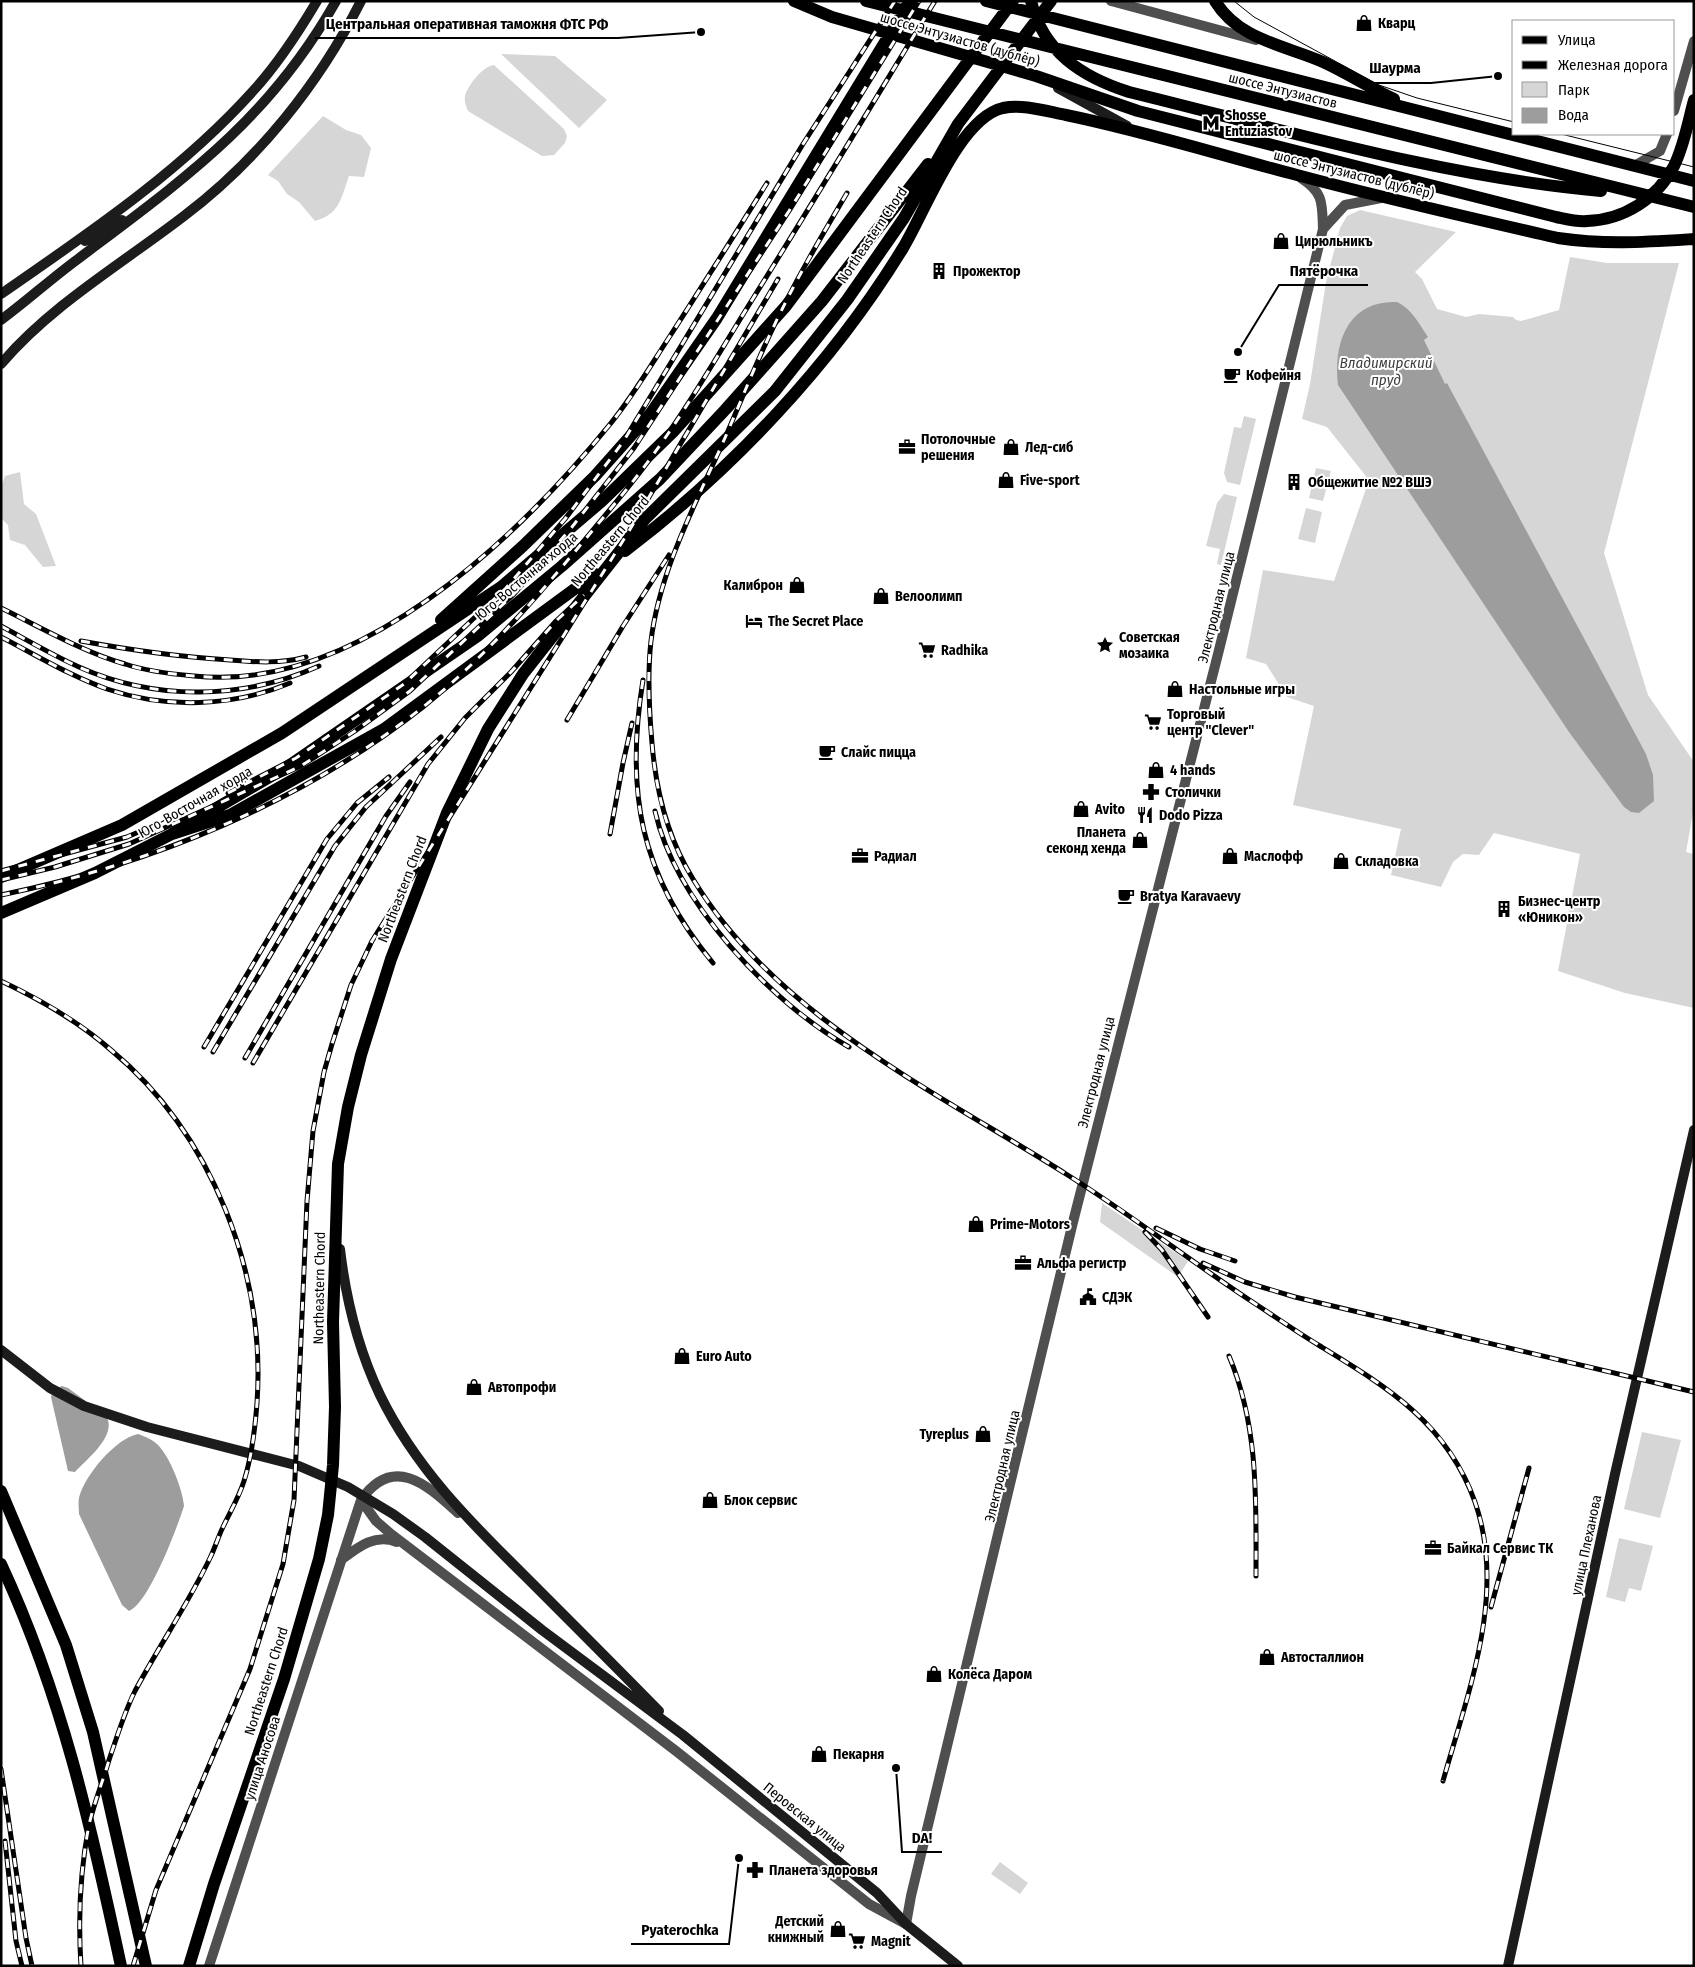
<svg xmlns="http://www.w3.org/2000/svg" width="1695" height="1967" font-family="'Fira Sans Condensed',sans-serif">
<rect width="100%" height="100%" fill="#fff"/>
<!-- green -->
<path fill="#d6d6d6" d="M 501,54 L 555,56 L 607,100 L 579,128 Z
M 494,65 L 564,129 L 567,136 L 565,143 L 554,155 L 542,156 L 468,111 C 466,106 464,102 465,96 C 468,85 483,66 494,65 Z
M 323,116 L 346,130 L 361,135 L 371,148 L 364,177 L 349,176 C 341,198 340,214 315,221 L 299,202 L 287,194 L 278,181 L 268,175 Z
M 1360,210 L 1456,232 L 1415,272 L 1422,279 L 1437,309 L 1466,317 L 1479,314 L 1513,317 L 1516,320 L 1521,321 L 1559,310 L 1570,257 L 1607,263 L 1679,263 L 1604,553 L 1648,695 L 1694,762 L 1694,807 L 1686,852 L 1694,854 L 1694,1008 L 1625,993 L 1558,971 L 1580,854 L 1494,833 L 1479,855 L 1463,854 L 1453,862 L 1441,887 L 1391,875 L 1401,829 L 1293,805 L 1314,706 L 1287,697 L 1266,664 L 1246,658 L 1263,570 L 1334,581 L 1369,480 L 1327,427 L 1302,419 L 1310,384 L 1326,282 L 1340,228 L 1347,216 Z
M 1244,416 L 1256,419 L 1240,485 L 1227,482 L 1224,473 L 1234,427 L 1241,428 Z
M 1316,468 L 1331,471 L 1323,501 L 1309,498 Z
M 20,472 L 24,504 L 36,514 L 56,566 L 43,567 L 25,545 L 10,540 L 8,525 L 1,518 L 1,488 L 5,476 Z
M 1224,494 L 1237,497 L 1221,565 L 1217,564 L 1220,549 L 1206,546 L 1217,503 Z
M 1306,508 L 1322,512 L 1315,543 L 1298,539 Z
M 1102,1203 L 1188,1261 L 1178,1277 L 1100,1222 Z
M 1642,1432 L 1681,1440 L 1660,1518 L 1624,1509 Z
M 1619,1538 L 1653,1546 L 1641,1591 L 1629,1588 L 1625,1602 L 1606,1597 Z
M 1000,1862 L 1028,1883 L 1020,1894 L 991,1874 Z"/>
<!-- water -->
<path fill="#9d9d9d" d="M 1397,302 C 1412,309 1419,324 1428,337 L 1424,340 L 1445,384 L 1447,383 L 1646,754 L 1653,775 L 1654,801 L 1639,813 L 1631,812 L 1624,807 L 1569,732 L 1338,385 C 1333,344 1347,300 1397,302 Z
M 62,1386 L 68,1388 L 106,1416 C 118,1435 87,1459 75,1472 L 68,1471 L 51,1397 L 53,1390 Z
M 138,1434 C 146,1437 152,1439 158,1445 C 170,1457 183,1490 184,1506 C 177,1528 149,1603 129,1611 L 122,1605 L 79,1514 C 79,1509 78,1503 79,1498 C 84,1476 116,1438 138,1434 Z"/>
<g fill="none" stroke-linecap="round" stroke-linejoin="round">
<!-- tertiary -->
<path stroke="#4f4f4f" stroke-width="10" d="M 1111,1 L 1256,40
M 1674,111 L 1694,41
M 1634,166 L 1660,151 L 1667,134
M 1323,229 L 1345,205 L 1381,198
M 361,1500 L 376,1521 L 391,1534 L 676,1751 L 869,1904 L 906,1924 L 911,1896 L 1073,1222 L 1218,654 L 1323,229 C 1322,203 1324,193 1301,178
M 341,1560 C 358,1547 375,1533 397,1542
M 209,1966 L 361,1500 C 394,1453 428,1486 458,1513"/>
<!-- secondary -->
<path stroke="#1c1c1c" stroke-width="10" d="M 1058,88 L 1127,126
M 85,241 L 122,220
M 1,294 C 89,233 181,171 253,91 C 278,64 298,33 317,1
M 1,320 C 28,300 52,278 78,259 C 184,179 269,120 336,1
M 1,364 C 51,305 123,263 184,216 C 258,160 319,84 361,1
M 340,1249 C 346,1300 358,1349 380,1395 C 415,1467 469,1521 526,1577 C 570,1621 615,1666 659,1711
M 1,1350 L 50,1388 L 84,1406 L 147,1427 L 299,1466 L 348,1487 L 393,1514 L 425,1537 L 542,1630 L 683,1735 L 877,1893 L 906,1924 L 958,1966
M 1508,1966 L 1615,1474 L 1694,1130"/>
<!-- primary -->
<path stroke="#000" stroke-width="12" d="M 794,1 L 832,17 L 1036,76 L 1138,111 L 1556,217 C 1566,219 1577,222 1587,221 C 1623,220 1657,199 1674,166 C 1684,146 1688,122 1694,100
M 866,1 L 1694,207
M 986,1 L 1694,181
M 1031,1 C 1043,52 1082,77 1129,92 C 1284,130 1442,177 1601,191
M 1215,1 C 1239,40 1284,45 1323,62 C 1347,73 1370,88 1394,99
M 625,551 C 733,469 832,364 903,248 C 925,212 959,118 1003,108 C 1023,104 1045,111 1066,115 C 1144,131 1220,155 1297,175 C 1383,198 1471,218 1558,238 C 1605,245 1646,242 1694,239
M 441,620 L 523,546 L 595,476 L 651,413 L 717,318 L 910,1
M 172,834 L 230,815 L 384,729 L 595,574
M 1,877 L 122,825 L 282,733 L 501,587 L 602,501 L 673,432 L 786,306 L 1013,1
M 1,913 L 95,873 L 172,834 L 290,765 L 479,635 L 562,566 L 660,479 L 725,410 L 822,301 L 928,164
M 1,1491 L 66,1645 L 93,1732 L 146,1966
M 1,1564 C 62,1695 91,1826 121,1966
M 189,1966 L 214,1884 L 284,1679 L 319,1559 L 328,1515 L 333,1465 L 335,1407 L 333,1322 L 338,1164 L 348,1107 L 361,1055 L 391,959 L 447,813 L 488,729 L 523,674 L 645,519 L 775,391 L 847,300 L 904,218 L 958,124 L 1051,1"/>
<!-- tram -->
<path stroke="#000" stroke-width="1" d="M 1234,1 L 1254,17 L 1379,85 L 1417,98 L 1514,122
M 1561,134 L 1694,167"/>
<!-- rail casing -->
<g stroke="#000" stroke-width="5">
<path id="rail" d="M 847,193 C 821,237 795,281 773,328 C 757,361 743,396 728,431 C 699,498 660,567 651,641 C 647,676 649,709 652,743 C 656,792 667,837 693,879 C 776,1016 935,1091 1066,1174 C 1130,1214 1189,1260 1251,1301 C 1274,1316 1297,1332 1320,1346 C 1387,1387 1447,1423 1475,1502 C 1507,1594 1468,1692 1443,1781
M 1,608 C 40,627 83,652 125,664 C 146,671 171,674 194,676 C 356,693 516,540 611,423 C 633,396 651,365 670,336 C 703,285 735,234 767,183
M 1,626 C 27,640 52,655 79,667 C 155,701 243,700 319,666
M 1,637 C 36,655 70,676 107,689 C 166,709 233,707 290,683
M 81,641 C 130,650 180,657 230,660 C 255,662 281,664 306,657
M 643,680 C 625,791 640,875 713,963
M 567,720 L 623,626 L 669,555
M 228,793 L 296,758 L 404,684 L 506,588 L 565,519 L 623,442 L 803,144 L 895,1
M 655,811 C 675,901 770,1002 849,1047
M 610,834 L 623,763 L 632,723
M 1,871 L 127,837 L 150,827
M 1,880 L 55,867 L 129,844 L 301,766 L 355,731 L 410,691 L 513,595 L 572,527 L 634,448 L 789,211 L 919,1
M 1,895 C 152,864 301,803 423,707 C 481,661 530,605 578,548 C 602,519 627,490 650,459 C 687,409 719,353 752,300 C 814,201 874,101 935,1
M 1,981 C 41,1000 78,1021 111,1050 C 212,1134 266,1273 257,1403 C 255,1429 252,1456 244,1481 C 239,1497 230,1512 223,1527 C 218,1537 215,1548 210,1558 C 188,1604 159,1646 135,1691 C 124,1713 117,1737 109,1760 C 103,1781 94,1803 89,1825 C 80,1871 78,1919 81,1966
M 204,1047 L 327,839 L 357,803 L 389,777
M 213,1052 L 335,846 L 366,807 L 441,737
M 245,1058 L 386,816 L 410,782
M 253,1063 L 428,764 L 465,718 L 511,672 L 556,621 L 584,595
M 1156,1228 L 1200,1249 L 1235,1261
M 1145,1232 L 1162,1250 L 1208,1317
M 1203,1263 L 1245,1282 L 1295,1297 L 1694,1392
M 1229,1356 C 1259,1427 1256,1501 1256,1576
M 1491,1607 L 1529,1468
M 1,1769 L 26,1938 L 32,1966
M 5,1841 L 16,1941 L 22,1966
M 133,1966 L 156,1890 L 250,1669 L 283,1564 L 294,1500 L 307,1201 L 313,1131 L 324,1072 L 332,1044 L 351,985 L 372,941 L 626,536 L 778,279"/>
</g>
<!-- rail -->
<use href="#rail" stroke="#fff" stroke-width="3" stroke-dasharray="9" stroke-linecap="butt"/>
</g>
<!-- icons -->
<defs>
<g id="shop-bare" transform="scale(1.35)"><path d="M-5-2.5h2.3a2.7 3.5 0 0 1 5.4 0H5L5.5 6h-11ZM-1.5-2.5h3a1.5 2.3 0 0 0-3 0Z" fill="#000" stroke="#fff" stroke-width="2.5" paint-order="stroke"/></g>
<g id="metro-bare" transform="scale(1.35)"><path d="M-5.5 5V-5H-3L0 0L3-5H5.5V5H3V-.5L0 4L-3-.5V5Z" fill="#000" stroke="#fff" stroke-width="2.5" paint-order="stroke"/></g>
<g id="building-bare" transform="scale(1.35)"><path d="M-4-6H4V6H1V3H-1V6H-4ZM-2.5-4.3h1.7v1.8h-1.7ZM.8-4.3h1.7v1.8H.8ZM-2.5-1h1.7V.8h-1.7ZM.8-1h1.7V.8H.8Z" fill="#000" stroke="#fff" stroke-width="2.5" paint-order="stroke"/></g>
<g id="cafe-bare" transform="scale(1.35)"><path d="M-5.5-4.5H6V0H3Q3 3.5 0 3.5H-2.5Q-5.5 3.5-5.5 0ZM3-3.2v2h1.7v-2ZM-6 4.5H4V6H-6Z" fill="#000" stroke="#fff" stroke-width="2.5" paint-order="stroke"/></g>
<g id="office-bare" transform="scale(1.35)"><path d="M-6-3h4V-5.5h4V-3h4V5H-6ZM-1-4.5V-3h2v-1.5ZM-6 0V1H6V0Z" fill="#000" stroke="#fff" stroke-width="2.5" paint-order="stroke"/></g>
<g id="hotel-bare" transform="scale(1.35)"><path d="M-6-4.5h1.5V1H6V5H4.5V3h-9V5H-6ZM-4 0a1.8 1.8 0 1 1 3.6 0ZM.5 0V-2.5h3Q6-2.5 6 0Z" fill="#000" stroke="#fff" stroke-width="2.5" paint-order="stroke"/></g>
<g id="sight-bare" transform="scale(1.35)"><path d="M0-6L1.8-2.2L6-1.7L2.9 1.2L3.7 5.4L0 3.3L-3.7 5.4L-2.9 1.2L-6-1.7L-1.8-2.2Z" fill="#000" stroke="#fff" stroke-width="2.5" paint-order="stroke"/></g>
<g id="supermarket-bare" transform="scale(1.35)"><path d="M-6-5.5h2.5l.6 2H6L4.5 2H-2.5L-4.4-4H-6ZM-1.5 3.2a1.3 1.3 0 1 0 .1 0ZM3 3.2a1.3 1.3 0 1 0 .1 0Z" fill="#000" stroke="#fff" stroke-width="2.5" paint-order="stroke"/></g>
<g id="pharmacy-bare" transform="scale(1.35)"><path d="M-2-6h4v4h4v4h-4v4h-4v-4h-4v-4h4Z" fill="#000" stroke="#fff" stroke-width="2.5" paint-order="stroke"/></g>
<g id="restaurant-bare" transform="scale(1.35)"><path d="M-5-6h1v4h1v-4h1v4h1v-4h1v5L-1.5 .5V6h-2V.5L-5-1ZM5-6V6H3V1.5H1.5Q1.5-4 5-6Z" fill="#000" stroke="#fff" stroke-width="2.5" paint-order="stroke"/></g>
<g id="civic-bare" transform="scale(1.35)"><path d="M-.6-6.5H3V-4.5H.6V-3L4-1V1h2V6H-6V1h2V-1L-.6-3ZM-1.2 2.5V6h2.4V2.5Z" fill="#000" stroke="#fff" stroke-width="2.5" paint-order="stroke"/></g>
</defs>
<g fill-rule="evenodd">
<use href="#shop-bare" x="1364" y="23"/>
<use href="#metro-bare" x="1211" y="123"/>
<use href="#shop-bare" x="1281" y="241"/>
<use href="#building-bare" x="939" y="271"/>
<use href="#cafe-bare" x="1232" y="375"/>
<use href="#office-bare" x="907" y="447"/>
<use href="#shop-bare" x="1011" y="447"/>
<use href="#shop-bare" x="1006" y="480"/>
<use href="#building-bare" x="1294" y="482"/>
<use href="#shop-bare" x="797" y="585"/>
<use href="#shop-bare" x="881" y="596"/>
<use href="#hotel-bare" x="754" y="621"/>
<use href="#sight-bare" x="1105" y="645"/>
<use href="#supermarket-bare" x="927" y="650"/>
<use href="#shop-bare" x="1175" y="689"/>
<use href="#supermarket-bare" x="1153" y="722"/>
<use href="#cafe-bare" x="827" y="752"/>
<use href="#shop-bare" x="1156" y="770"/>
<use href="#pharmacy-bare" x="1151" y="792"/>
<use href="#shop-bare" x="1081" y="809"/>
<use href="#restaurant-bare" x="1145" y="815"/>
<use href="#shop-bare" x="1140" y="840"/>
<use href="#office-bare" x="860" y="856"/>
<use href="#shop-bare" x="1230" y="856"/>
<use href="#shop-bare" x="1341" y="861"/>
<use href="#cafe-bare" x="1126" y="896"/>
<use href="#building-bare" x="1504" y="909"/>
<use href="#shop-bare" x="976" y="1224"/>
<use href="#office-bare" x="1023" y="1263"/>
<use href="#civic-bare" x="1088" y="1297"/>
<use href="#shop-bare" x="682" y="1356"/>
<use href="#shop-bare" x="474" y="1387"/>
<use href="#shop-bare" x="983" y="1434"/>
<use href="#shop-bare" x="710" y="1500"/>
<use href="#office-bare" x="1433" y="1548"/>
<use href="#shop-bare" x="1267" y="1657"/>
<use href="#shop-bare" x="934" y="1674"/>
<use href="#shop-bare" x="819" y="1754"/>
<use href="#pharmacy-bare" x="755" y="1870"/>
<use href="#shop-bare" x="838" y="1929"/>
<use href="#supermarket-bare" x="857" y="1941"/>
</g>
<g text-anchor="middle" stroke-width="4" stroke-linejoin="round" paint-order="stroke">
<!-- poi labels -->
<g font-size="14" font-weight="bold" fill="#000" stroke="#fff" text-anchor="start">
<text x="1378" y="28">Кварц</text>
<text x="1225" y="120">Shosse<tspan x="1225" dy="16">Entuziastov</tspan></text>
<text x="1295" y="246">Цирюльникъ</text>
<text x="953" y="276">Прожектор</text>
<text x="1246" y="380">Кофейня</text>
<text x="921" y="444">Потолочные<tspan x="921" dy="16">решения</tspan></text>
<text x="1025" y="452">Лед-сиб</text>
<text x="1020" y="485">Five-sport</text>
<text x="1308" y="487">Общежитие №2 ВШЭ</text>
<text x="783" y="590" text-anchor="end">Калиброн</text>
<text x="895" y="601">Велоолимп</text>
<text x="768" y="626">The Secret Place</text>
<text x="1119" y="642">Советская<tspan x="1119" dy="16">мозаика</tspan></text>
<text x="941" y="655">Radhika</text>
<text x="1189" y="694">Настольные игры</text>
<text x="1167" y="719">Торговый<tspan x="1167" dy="16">центр "Clever"</tspan></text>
<text x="841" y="757">Слайс пицца</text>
<text x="1170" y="775">4 hands</text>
<text x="1165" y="797">Столички</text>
<text x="1095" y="814">Avito</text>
<text x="1159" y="820">Dodo Pizza</text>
<text x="1126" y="837" text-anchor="end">Планета<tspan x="1126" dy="16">секонд хенда</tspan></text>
<text x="874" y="861">Радиал</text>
<text x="1244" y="861">Маслофф</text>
<text x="1355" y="866">Складовка</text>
<text x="1140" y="901">Bratya Karavaevy</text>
<text x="1518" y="906">Бизнес-центр<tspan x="1518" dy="16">«Юникон»</tspan></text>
<text x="990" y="1229">Prime-Motors</text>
<text x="1037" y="1268">Альфа регистр</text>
<text x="1102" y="1302">СДЭК</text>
<text x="696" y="1361">Euro Auto</text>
<text x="488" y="1392">Автопрофи</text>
<text x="969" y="1439" text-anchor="end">Tyreplus</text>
<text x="724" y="1505">Блок сервис</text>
<text x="1447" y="1553">Байкал Сервис ТК</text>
<text x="1281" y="1662">Автосталлион</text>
<text x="948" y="1679">Колёса Даром</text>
<text x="833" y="1759">Пекарня</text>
<text x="769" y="1875">Планета здоровья</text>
<text x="824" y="1926" text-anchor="end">Детский<tspan x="824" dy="16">книжный</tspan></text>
<text x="871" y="1946">Magnit</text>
</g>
<!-- street labels -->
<g font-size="14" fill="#000" stroke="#fff">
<text transform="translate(960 39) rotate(16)" y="5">шоссе Энтузиастов (дублёр)</text>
<text transform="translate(1283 90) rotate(14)" y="5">шоссе Энтузиастов</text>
<text transform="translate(1354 174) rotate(14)" y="5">шоссе Энтузиастов (дублёр)</text>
<text transform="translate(872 235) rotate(-56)" y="5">Northeastern Chord</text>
<text transform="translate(610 541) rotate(-50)" y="5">Northeastern Chord</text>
<text transform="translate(526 576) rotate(-40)" y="5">Юго-Восточная хорда</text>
<text transform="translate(1216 607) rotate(-76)" y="5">Электродная улица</text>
<text transform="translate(195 802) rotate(-30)" y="5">Юго-Восточная хорда</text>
<text transform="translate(402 889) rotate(-69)" y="5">Northeastern Chord</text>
<text transform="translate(1096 1072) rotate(-76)" y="5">Электродная улица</text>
<text transform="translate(319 1288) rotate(-89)" y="5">Northeastern Chord</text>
<text transform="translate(1002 1466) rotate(-77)" y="5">Электродная улица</text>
<text transform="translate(1586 1545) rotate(-78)" y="5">улица Плеханова</text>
<text transform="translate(266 1681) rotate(-72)" y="5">Northeastern Chord</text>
<text transform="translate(262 1758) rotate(-72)" y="5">улица Аносова</text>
<text transform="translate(805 1817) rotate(39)" y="5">Перовская улица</text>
</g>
<!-- water labels -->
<g font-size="15" font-style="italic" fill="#3e3e3e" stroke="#fff">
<text x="1386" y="368">Владимирский<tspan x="1386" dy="17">пруд</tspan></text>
</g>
</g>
<!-- callouts -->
<path fill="none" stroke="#000" stroke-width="2" d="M701 32L618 38H315M1498 76L1431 83H1359M1238 352L1279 285H1368M896 1768L902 1852H942M739 1858L729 1944H631"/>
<g fill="#000" stroke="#fff" stroke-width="2">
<circle cx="701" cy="32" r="5"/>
<circle cx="1498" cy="76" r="5"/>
<circle cx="1238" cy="352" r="5"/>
<circle cx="896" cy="1768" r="5"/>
<circle cx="739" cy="1858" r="5"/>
</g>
<g font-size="15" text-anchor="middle" font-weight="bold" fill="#000" stroke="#fff" stroke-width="4" stroke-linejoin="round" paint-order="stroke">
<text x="467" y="29">Центральная оперативная таможня ФТС РФ</text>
<text x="1395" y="73">Шаурма</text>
<text x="1324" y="276">Пятёрочка</text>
<text x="922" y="1843">DA!</text>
<text x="680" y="1935">Pyaterochka</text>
</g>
<!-- border -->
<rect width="1695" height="1967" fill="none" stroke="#000000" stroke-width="5"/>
<!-- legend -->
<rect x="1512" y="20" width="162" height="115" fill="#ffffff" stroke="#999999"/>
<rect x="1522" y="36" width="25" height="8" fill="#000000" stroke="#999999"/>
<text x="1558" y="45" font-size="15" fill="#000000">Улица</text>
<rect x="1522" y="61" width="25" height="8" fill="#000000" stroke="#999999"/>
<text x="1558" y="70" font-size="15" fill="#000000">Железная дорога</text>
<rect x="1522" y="82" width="25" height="15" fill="#d6d6d6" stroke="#999999"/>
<text x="1558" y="95" font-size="15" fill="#000000">Парк</text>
<rect x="1522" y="108" width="25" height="15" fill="#9d9d9d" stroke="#999999"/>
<text x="1558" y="120" font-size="15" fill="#000000">Вода</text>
</svg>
